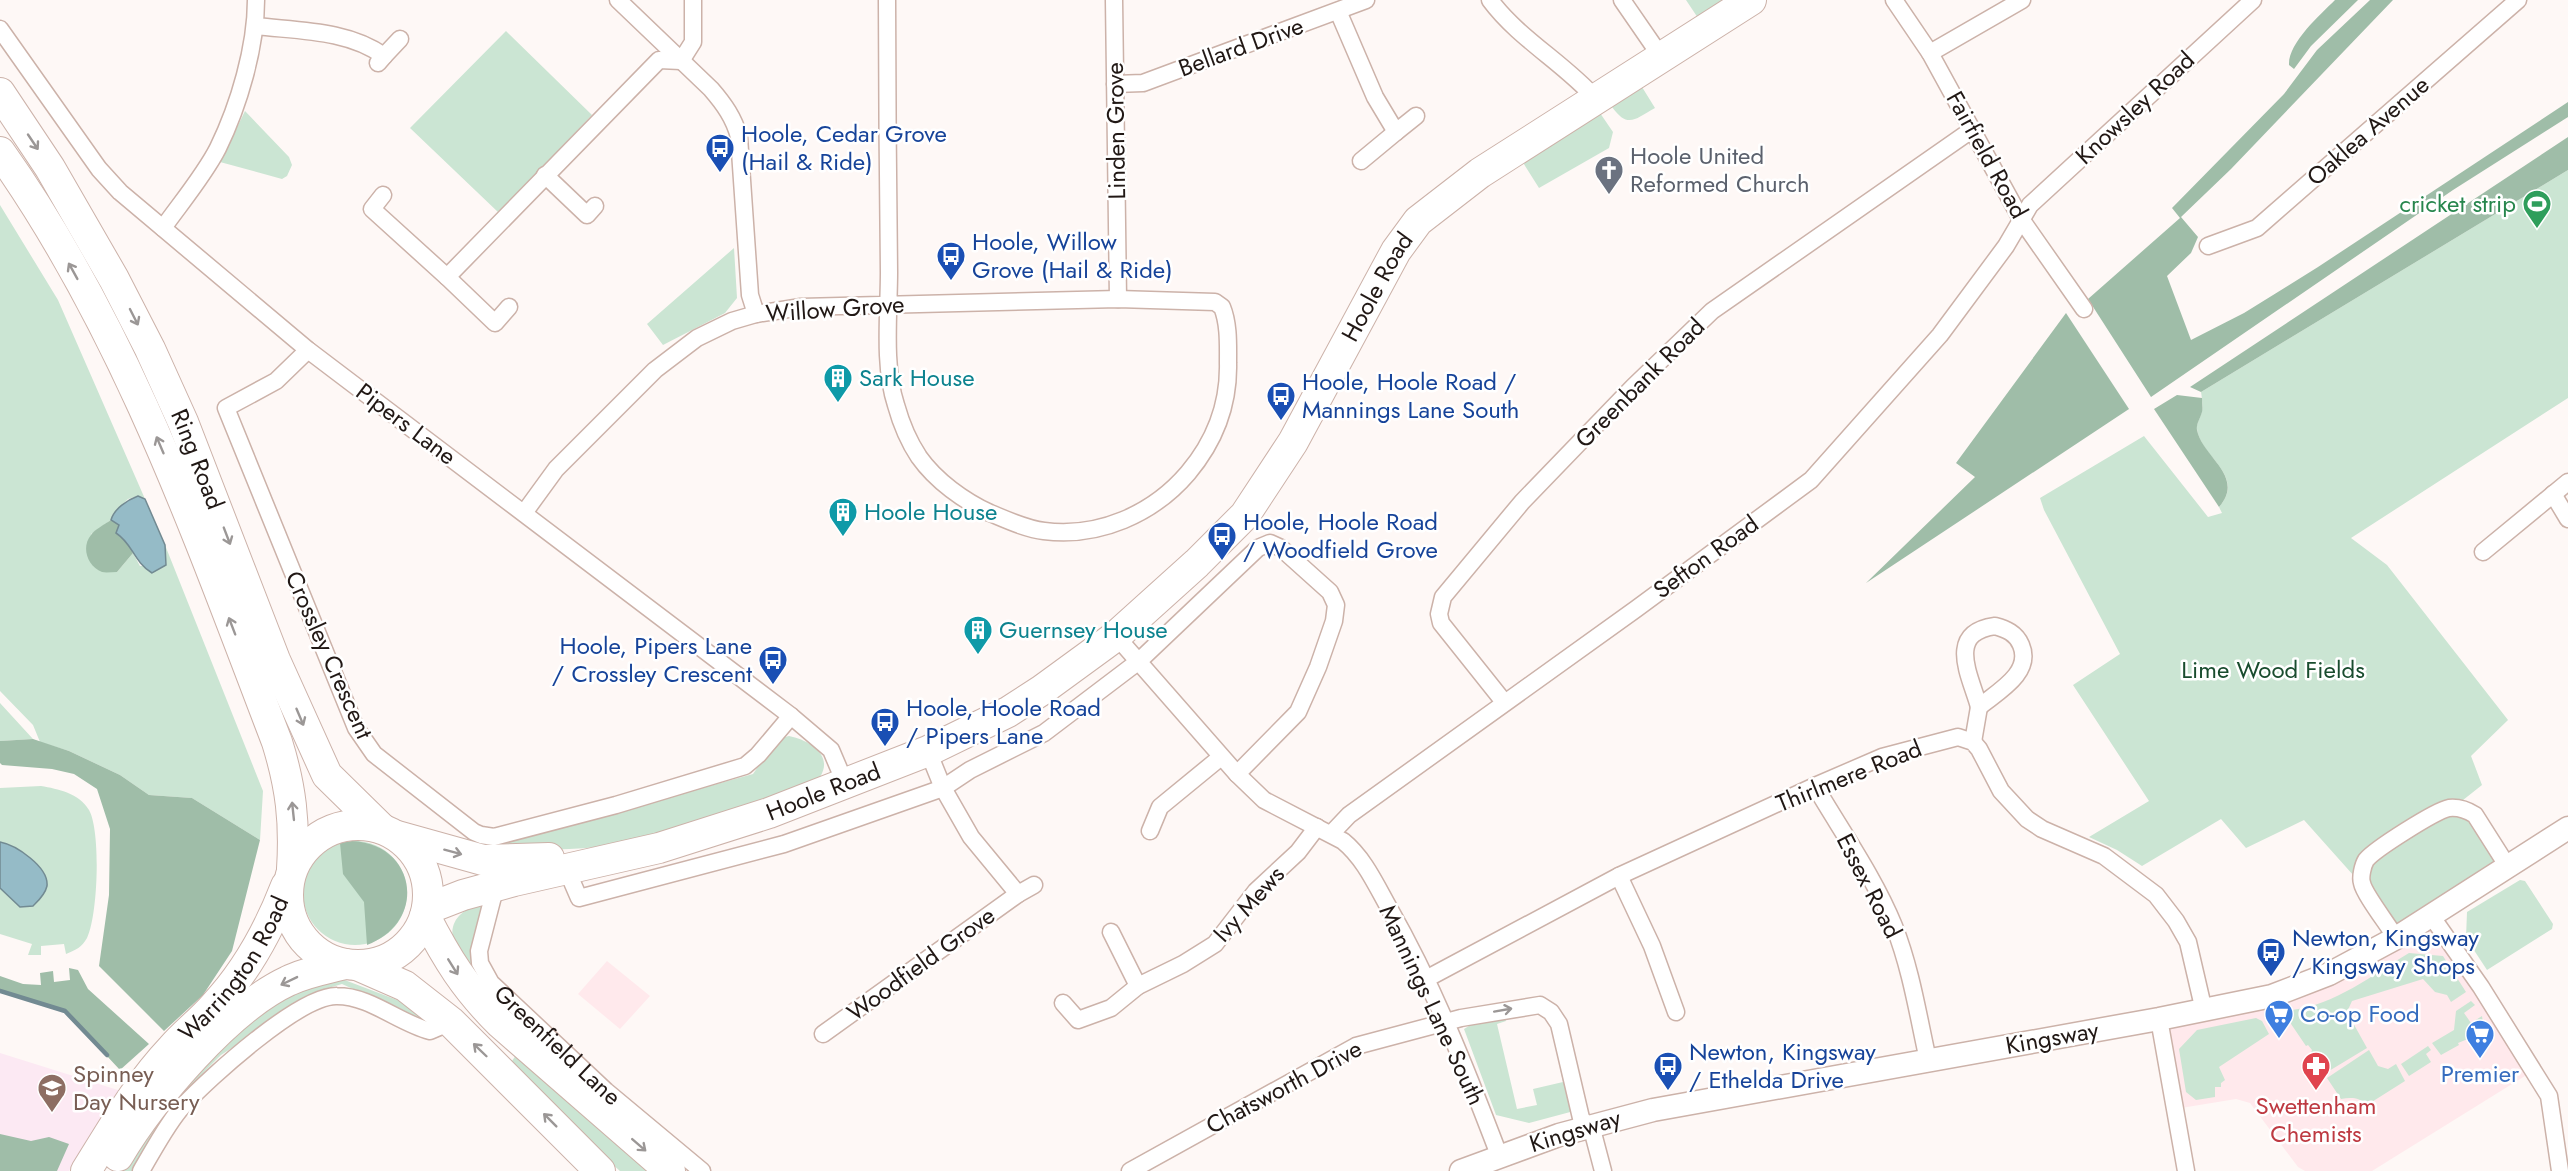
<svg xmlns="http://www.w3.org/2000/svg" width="2568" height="1171" font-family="Jost,sans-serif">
<rect width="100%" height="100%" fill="#fef8f6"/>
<!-- commercial -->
<path fill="#ffe9ec" d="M 2432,917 L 2533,1071 L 2372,1171 L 2305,1171 L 2298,1167 L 2250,1103 L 2236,1099 L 2175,1109 L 2159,1019 L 2241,1004 Z
M 607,961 L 650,996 L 620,1029 L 578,994 Z"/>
<!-- education -->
<path fill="#fce9f3" d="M 0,1053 L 121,1091 L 89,1137 L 69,1171 L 25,1171 L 0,1163 Z"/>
<!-- green -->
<path fill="#cbe5d3" d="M 1686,0 L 1740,0 L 1700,21 Z
M 506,31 L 592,115 L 499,213 L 410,128 Z
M 1642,87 L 1655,108 C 1635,119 1628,129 1612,107 Z
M 245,111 L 289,157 L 292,165 L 287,176 L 282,179 L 220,162 Z
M 1600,113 L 1613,132 L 1609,148 L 1539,188 L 1522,161 Z
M 2568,170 L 2568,398 L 2351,538 L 2387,565 L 2508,720 L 2471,756 L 2482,785 L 2453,808 L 2461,808 L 2508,867 L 2396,938 L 2362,885 L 2304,820 L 2246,848 L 2221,819 L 2142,866 L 2117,850 L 2089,837 L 2149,801 L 2073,685 L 2120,654 L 2044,510 L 2040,498 L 2144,436 L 2208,517 L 2222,513 L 2219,507 C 2247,475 2200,457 2197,429 C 2196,423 2201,417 2202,411 C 2203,406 2202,398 2201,392 Z
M 0,205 L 58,300 L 145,499 L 138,496 L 128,499 L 113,514 L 111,520 L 91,534 L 117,572 L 133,553 L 140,566 L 166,565 L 165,545 L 263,791 L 260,840 L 192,798 L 149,795 L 120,775 L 69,751 L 40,742 L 33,725 L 0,691 Z
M 734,248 L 737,298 L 725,313 L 663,345 L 647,324 Z
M 0,703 L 33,739 L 0,741 Z
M 789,736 C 809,740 834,755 820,777 C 765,799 709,824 652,838 C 594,852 532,851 474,847 L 478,842 L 506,842 L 753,774 L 777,739 Z
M 41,786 C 58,789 79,793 89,810 C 101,831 98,916 87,938 C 82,947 76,950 66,954 L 64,944 L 41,946 L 41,955 L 28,955 L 32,944 L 0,934 L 0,788 Z
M303 893a52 52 0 1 1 104 0a52 52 0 1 1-104 0Z
M 2520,880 L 2525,881 L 2553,924 L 2552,929 L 2487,970 L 2466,938 L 2467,912 Z
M 480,905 L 482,909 L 480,979 C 473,969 454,949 453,939 C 449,920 464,908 480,905 Z
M 2409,953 L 2443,956 L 2466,992 L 2451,1002 L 2447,995 L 2435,992 L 2423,979 L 2352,1001 L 2347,1012 L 2367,1048 L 2324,1074 L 2311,1053 L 2312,1050 L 2308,1045 L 2306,1046 L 2289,1021 L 2292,1010 C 2335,1005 2372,975 2409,953 Z
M 342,979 L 405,1003 L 427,1019 L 424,1021 L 342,984 L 318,991 L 221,1055 L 177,1099 L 160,1123 L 132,1171 L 118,1171 L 124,1159 L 196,1067 L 290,991 Z
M 2471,1001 L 2475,1005 L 2464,1013 L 2471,1023 L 2482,1016 L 2483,1023 L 2477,1028 L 2475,1036 L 2458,1043 L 2459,1045 L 2441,1055 L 2432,1043 L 2454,1030 L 2456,1011 Z
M 1504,1015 L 1506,1021 L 1497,1024 L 1517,1109 L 1537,1105 L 1533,1089 L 1563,1082 L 1560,1068 L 1564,1067 L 1574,1111 L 1529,1123 L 1496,1115 L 1464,1029 L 1479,1020 Z
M 2256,1018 L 2262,1021 L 2269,1034 L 2219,1067 L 2225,1080 L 2221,1083 L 2221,1087 L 2215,1087 L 2215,1097 L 2196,1100 L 2186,1092 L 2179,1049 L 2197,1030 Z
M 2428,1046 L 2431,1050 L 2426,1054 L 2431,1062 L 2409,1076 L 2401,1064 Z
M 520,1049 L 661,1171 L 620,1171 L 574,1130 L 510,1064 Z
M 2369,1050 L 2378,1066 L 2388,1069 L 2396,1064 L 2405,1081 L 2367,1105 C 2359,1097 2351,1097 2341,1099 L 2327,1078 Z"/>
<!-- forest -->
<path fill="#9fbda8" d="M 2335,0 L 2358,0 L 2311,46 L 2294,69 L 2289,65 C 2288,43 2320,15 2335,0 Z
M 2370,0 L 2393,0 L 2231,169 L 2181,217 L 2198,237 L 2191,253 L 2167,276 L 2191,340 L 2244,313 L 2318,267 L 2568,102 L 2568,117 L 2453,190 L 2151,397 L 2088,299 L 2180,218 L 2172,208 L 2284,94 L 2317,50 Z
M 2568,137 L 2568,170 L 2201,392 L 2190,387 Z
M 2066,313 L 2129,409 L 1866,583 L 1975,477 L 1956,463 Z
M 2177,395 L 2202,398 C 2202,403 2203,408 2202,412 C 2200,419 2196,424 2197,430 C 2202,457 2246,476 2219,507 L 2154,409 Z
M 111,520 L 119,525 L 133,553 L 117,572 C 112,572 106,573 102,572 C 87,566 81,547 91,535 C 95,529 104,525 111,520 Z
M 33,739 L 69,751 L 120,775 L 149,795 L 192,798 L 260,840 L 232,951 L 203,995 L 164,1031 L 99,966 L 109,895 L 110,829 L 97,789 L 74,774 L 52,769 L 2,765 L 0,763 L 0,741 Z
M 352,841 C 417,844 428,922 367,945 L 364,902 L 343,874 L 340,843 Z
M 69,968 L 78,970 L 88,989 L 149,1044 L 120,1070 L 65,1011 L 0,991 L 0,976 L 23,984 L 41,985 L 40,973 L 53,971 L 54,982 L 70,980 Z
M 0,1134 L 31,1141 L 49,1137 L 69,1144 L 57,1171 L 0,1171 Z"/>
<!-- water -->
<path fill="#95bbc7" stroke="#728a92" stroke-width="1.5" d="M 138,496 L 145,499 L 165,545 L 166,565 L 152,573 C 133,561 133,544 116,533 L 119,525 L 111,520 C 114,509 127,500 138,496 Z
M 0,842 C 16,845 49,867 47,886 C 45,895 38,901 33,906 L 20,907 L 0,888 Z"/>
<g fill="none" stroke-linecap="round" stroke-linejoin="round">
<!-- stream -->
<path stroke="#728a92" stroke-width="4.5" d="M 0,991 L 65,1011 L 107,1055"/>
<!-- street casing -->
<g stroke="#ccb2a9" stroke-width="19">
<g id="street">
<path d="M 618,0 L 711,89 C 724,104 734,118 739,137 L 750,295 L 756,314"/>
<path d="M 1114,0 L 1118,299"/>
<path d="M 1490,0 C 1519,39 1564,63 1596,99"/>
<path d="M 1622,0 L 1662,58"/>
<path d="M 1894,0 L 1930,53 L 2021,219 L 2084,309"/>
<path d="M 1338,11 L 1375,97 L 1396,132 L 1416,116"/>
<path d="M 256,26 C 299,31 348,30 384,56 L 378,63"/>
<path d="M 0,29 L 99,169 L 120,192 L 308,350 L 791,716 L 831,750 L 845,783"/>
<path d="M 1930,53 L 2022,0"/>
<path d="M 384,56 L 400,39"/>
<path d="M 1115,84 L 1143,83 L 1366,0"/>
<path d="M 1361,161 L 1396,132"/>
<path d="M 545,175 L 587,215 L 595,206"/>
<path d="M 383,195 L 372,209 L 447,277 L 659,60 L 681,61 L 693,42 L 693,0"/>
<path d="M 163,228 C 180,204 205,174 218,148 C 239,105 256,47 256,0"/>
<path d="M 2208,246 L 2257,228 L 2518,0"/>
<path d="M 447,277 L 495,323 L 509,307"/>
<path d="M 308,350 L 276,381 L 226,408 L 356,728 L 374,754 L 474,832 L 481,835 L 494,837 L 616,805 L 745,766 L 758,755 L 791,716"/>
<path d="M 2553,494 L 2568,519"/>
<path d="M 524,513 L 556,469 L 655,370 L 697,338 L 732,321 L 756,314 L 801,307 L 1118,299 L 1215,302 L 1222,307 C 1229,324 1228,345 1228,363 C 1229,405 1215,441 1188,473 C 1153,514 1099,538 1044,531 C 1026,529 1007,520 990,513 C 964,501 936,481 919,457 C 909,442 901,423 896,405 C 883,366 889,313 889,272 C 888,181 887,91 887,0"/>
<path d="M 2483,552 L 2568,482"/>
<path d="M 1995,626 C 2006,629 2016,633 2021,645 C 2033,673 1997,692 1979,707 C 1971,677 1945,633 1995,626 Z"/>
<path d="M 1504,702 L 1441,623 L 1439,614 L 1443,597 L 1522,502 L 1633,387 L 1712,311 L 1973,129"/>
<path d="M 1973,742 L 1979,707"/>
<path d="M 1237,774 L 1264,800 L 1343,841 C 1364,858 1376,885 1389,908 C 1434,987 1467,1071 1499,1155"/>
<path d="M 1815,786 C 1842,832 1874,877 1894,926 C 1911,969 1918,1015 1928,1060"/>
<path d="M 1150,831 L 1160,807 L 1221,757"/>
<path d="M 1331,834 L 1349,815 L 1636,609 L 1811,480 L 1940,335 L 2006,246 L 2030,205 L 2253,0"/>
<path d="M 566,868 L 579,898 L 784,844 L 943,788 L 970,770 L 1044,733 L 1139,661 L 1258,548 L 1270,543 L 1281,548 L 1330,592 L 1336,605 L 1334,621 L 1318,667 L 1298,712 L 1237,774 L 1116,636"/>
<path d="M 1619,876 L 1652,946 L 1676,1012"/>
<path id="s1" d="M 496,885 L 479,951 L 480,963 L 491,983 L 606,1091 L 702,1171"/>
<path d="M 1018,894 L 1034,885"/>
<path d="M 2432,917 L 2481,987 L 2549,1096 L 2560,1171"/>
<path d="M 1111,932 L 1138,986"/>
<path d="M 2396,938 C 2389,926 2364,894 2362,883 C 2360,877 2363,865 2366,860 C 2375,849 2435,811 2449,808 C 2458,807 2467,810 2475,815 L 2508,867"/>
<path d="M 1426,979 L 1619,876 L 1815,786 L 1882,757 L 1958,737 L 1973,742 L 1979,749 L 2001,791 L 2027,819 L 2042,829 L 2104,856 L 2156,895 L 2176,921 L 2188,942 L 2204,1011"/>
<path d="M 1063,1003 L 1078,1020 L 1111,1008 L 1138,986 L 1183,964 L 1215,944 L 1256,891 L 1298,852 L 1317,827"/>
<path d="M 2159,1019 L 2186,1171"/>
<path d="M 823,1034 L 1018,894 L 971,837 L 943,788 L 928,751"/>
<path d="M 141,1171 C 153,1151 168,1122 183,1106 C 209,1078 300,995 337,996 C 370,996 399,1023 430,1031 L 451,1022"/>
<path d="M 1130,1171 L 1356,1046 L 1461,1018 L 1540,1005 L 1551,1012 L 1559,1024 L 1581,1118 L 1593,1133 L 1603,1171"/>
</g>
</g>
<!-- secondary casing -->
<g stroke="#ccb2a9" stroke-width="25">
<path id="secondary" d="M 1461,1171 L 1559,1135 L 1653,1110 L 2159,1019 L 2272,996 L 2329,974 L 2396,938 L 2568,828"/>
</g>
<!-- highway casing -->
<g stroke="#ccb2a9" stroke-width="32">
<g id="highway">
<path id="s2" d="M 0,93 L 50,168 L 114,279 L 150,349 L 183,422 L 275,660 L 327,775 L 381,828"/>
<path d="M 0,152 C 127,331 199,539 277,742 C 291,787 295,822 292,869"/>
<circle cx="358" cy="895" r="70"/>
<path d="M 397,836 L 483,860 L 549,858"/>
<path id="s3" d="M 427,909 L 463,895 L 514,881 L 659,848 L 769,813 L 928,751 L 1008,712 L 1042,690 L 1116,636 L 1197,563 L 1245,515 L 1293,442 L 1396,251 L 1418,221 L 1480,173 L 1751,0"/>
<path d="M 425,916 C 447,959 465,988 500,1023 L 670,1171"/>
<path d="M 357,965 L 405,986 L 451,1022 L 600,1171"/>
<path d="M 118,1156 C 152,1099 228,1009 288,981 C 306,972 326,969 345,964"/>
<path id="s4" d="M 86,1171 C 113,1128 137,1085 172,1048 C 185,1033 201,1021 214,1006 C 247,971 269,930 286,886"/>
</g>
</g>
<!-- street -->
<use href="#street" stroke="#fff" stroke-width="16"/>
<!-- secondary -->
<use href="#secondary" stroke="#fff" stroke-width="22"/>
<!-- highway -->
<use href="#highway" stroke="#fff" stroke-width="30"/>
</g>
<!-- one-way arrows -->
<defs><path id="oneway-shaft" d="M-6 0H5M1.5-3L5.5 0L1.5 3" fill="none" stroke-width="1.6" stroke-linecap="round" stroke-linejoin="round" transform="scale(1.5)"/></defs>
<g stroke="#9b9796">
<use href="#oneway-shaft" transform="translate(33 142) rotate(56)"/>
<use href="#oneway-shaft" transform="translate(73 271) rotate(-119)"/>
<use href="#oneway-shaft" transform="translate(134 317) rotate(63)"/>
<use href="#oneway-shaft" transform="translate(160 445) rotate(-113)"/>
<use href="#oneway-shaft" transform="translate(227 536) rotate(69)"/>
<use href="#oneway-shaft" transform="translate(232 626) rotate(-111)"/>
<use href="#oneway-shaft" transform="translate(300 717) rotate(67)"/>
<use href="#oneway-shaft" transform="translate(293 811) rotate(-96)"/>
<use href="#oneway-shaft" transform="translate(453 852) rotate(15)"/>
<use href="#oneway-shaft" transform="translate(453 967) rotate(58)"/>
<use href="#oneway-shaft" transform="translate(289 981) rotate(154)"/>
<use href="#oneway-shaft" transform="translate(1503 1010) rotate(-10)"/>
<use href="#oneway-shaft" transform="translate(480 1050) rotate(-136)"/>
<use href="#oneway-shaft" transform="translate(550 1120) rotate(-135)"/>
<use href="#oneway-shaft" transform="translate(639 1145) rotate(41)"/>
</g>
<!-- icons -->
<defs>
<g id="bus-pin" transform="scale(1.5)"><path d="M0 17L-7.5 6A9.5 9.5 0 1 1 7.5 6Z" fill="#1a4fb4" stroke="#fff"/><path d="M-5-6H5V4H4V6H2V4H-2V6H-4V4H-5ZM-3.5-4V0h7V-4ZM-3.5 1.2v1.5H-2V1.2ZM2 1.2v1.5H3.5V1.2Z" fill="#fff"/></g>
<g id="church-pin" transform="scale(1.5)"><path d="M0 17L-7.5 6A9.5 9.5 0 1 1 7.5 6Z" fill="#6b7280" stroke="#fff"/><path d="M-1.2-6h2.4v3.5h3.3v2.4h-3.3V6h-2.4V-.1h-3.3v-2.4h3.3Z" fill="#fff"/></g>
<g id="stadium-pin" transform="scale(1.5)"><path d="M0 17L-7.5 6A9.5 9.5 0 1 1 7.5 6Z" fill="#2e9e5b" stroke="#fff"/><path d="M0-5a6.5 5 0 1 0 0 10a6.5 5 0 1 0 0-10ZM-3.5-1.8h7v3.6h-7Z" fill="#fff"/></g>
<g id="building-pin" transform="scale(1.5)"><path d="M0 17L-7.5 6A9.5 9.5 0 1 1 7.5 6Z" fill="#0f9aa8" stroke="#fff"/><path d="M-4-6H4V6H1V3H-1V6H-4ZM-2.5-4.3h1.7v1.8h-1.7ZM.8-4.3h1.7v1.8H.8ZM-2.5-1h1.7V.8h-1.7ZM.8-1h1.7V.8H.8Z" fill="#fff"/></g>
<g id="supermarket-pin" transform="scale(1.5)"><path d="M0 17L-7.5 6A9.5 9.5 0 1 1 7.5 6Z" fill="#3f7fe0" stroke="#fff"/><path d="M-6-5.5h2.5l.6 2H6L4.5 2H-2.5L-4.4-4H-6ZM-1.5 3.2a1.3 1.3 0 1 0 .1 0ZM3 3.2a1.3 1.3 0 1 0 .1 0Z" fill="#fff"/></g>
<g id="pharmacy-pin" transform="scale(1.5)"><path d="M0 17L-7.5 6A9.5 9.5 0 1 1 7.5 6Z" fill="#e0444e" stroke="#fff"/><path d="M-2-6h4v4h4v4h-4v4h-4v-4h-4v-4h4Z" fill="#fff"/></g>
<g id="school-pin" transform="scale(1.5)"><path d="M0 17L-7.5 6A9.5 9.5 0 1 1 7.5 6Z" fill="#8d6e63" stroke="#fff"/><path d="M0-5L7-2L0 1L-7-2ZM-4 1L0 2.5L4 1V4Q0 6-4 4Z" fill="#fff"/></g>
</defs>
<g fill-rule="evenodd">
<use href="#bus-pin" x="720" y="148"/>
<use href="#church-pin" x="1609" y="170"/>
<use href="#stadium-pin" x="2537" y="204"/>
<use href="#bus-pin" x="951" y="256"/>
<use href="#building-pin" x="838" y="378"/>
<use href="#bus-pin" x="1281" y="396"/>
<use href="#building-pin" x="843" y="512"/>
<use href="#bus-pin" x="1222" y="536"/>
<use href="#building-pin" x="978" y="630"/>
<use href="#bus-pin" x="773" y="660"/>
<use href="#bus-pin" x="885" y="722"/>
<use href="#bus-pin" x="2271" y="952"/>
<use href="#supermarket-pin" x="2279" y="1014"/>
<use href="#supermarket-pin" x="2480" y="1034"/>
<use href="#bus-pin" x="1668" y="1066"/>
<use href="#pharmacy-pin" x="2316" y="1066"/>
<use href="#school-pin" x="52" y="1088"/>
</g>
<g text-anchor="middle" stroke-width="5" stroke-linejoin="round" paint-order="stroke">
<!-- street labels -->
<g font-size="24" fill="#211815" stroke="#fff">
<text transform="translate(1241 47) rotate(-20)" y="8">Bellard Drive</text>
<text transform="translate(2135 108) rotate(-43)" y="8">Knowsley Road</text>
<text transform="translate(1116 131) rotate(-91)" y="8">Linden Grove</text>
<text transform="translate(2368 131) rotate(-41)" y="8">Oaklea Avenue</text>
<text transform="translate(1987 155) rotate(61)" y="8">Fairfield Road</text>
<text dy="8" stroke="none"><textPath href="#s3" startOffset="1188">Hoole Road</textPath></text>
<text transform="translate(835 309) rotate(-4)" y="8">Willow Grove</text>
<text transform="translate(1640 383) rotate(-45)" y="8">Greenbank Road</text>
<text transform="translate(406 424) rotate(37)" y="8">Pipers Lane</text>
<text dy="8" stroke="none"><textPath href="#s2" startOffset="417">Ring Road</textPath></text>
<text transform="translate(1706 557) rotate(-36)" y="8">Sefton Road</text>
<text transform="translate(329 655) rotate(66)" y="8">Crossley Crescent</text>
<text transform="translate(1849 776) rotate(-22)" y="8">Thirlmere Road</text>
<text dy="8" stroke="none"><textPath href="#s3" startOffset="414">Hoole Road</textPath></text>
<text transform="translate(1869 886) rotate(63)" y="8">Essex Road</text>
<text transform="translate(1249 904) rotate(-48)" y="8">Ivy Mews</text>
<text transform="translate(921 964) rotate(-36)" y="8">Woodfield Grove</text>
<text dy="8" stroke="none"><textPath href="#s4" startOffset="252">Warrington Road</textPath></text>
<text transform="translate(1432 1005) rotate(65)" y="8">Mannings Lane South</text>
<text transform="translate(2052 1038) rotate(-10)" y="8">Kingsway</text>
<text dy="8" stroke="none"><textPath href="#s1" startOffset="194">Greenfield Lane</textPath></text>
<text transform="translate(1284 1087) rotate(-28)" y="8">Chatsworth Drive</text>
<text transform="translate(1575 1131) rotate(-17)" y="8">Kingsway</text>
</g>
<!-- transit labels -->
<g font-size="24" fill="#164399" stroke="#fff" text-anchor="start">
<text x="741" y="142">Hoole, Cedar Grove<tspan x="741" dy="28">(Hail &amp; Ride)</tspan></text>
<text x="972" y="250">Hoole, Willow<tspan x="972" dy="28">Grove (Hail &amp; Ride)</tspan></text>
<text x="1302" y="390">Hoole, Hoole Road /<tspan x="1302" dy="28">Mannings Lane South</tspan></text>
<text x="1243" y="530">Hoole, Hoole Road<tspan x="1243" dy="28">/ Woodfield Grove</tspan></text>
<text x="752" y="654" text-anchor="end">Hoole, Pipers Lane<tspan x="752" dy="28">/ Crossley Crescent</tspan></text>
<text x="906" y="716">Hoole, Hoole Road<tspan x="906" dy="28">/ Pipers Lane</tspan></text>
<text x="2292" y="946">Newton, Kingsway<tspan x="2292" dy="28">/ Kingsway Shops</tspan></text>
<text x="1689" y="1060">Newton, Kingsway<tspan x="1689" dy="28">/ Ethelda Drive</tspan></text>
</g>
<!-- worship labels -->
<g font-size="24" fill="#5b616d" stroke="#fff" text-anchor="start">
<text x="1630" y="164">Hoole United<tspan x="1630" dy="28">Reformed Church</tspan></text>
</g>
<!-- leisure labels -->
<g font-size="24" fill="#27864d" stroke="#fff" text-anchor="end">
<text x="2516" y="212">cricket strip</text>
</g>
<!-- culture labels -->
<g font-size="24" fill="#0d838f" stroke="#fff" text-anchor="start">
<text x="859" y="386">Sark House</text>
<text x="864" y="520">Hoole House</text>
<text x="999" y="638">Guernsey House</text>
</g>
<!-- park labels -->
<g font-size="24" fill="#194c2e" stroke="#fff">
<text x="2273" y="678">Lime Wood Fields</text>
</g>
<!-- shop labels -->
<g font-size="24" fill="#366cbe" stroke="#fff" text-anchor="start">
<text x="2300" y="1022">Co-op Food</text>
<text x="2480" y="1082" text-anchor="middle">Premier</text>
</g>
<!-- education labels -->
<g font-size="24" fill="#785e54" stroke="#fff" text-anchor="start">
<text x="73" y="1082">Spinney<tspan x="73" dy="28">Day Nursery</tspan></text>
</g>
<!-- health labels -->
<g font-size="24" fill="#be3a42" stroke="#fff">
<text x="2316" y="1114">Swettenham<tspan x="2316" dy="28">Chemists</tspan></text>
</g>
</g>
</svg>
